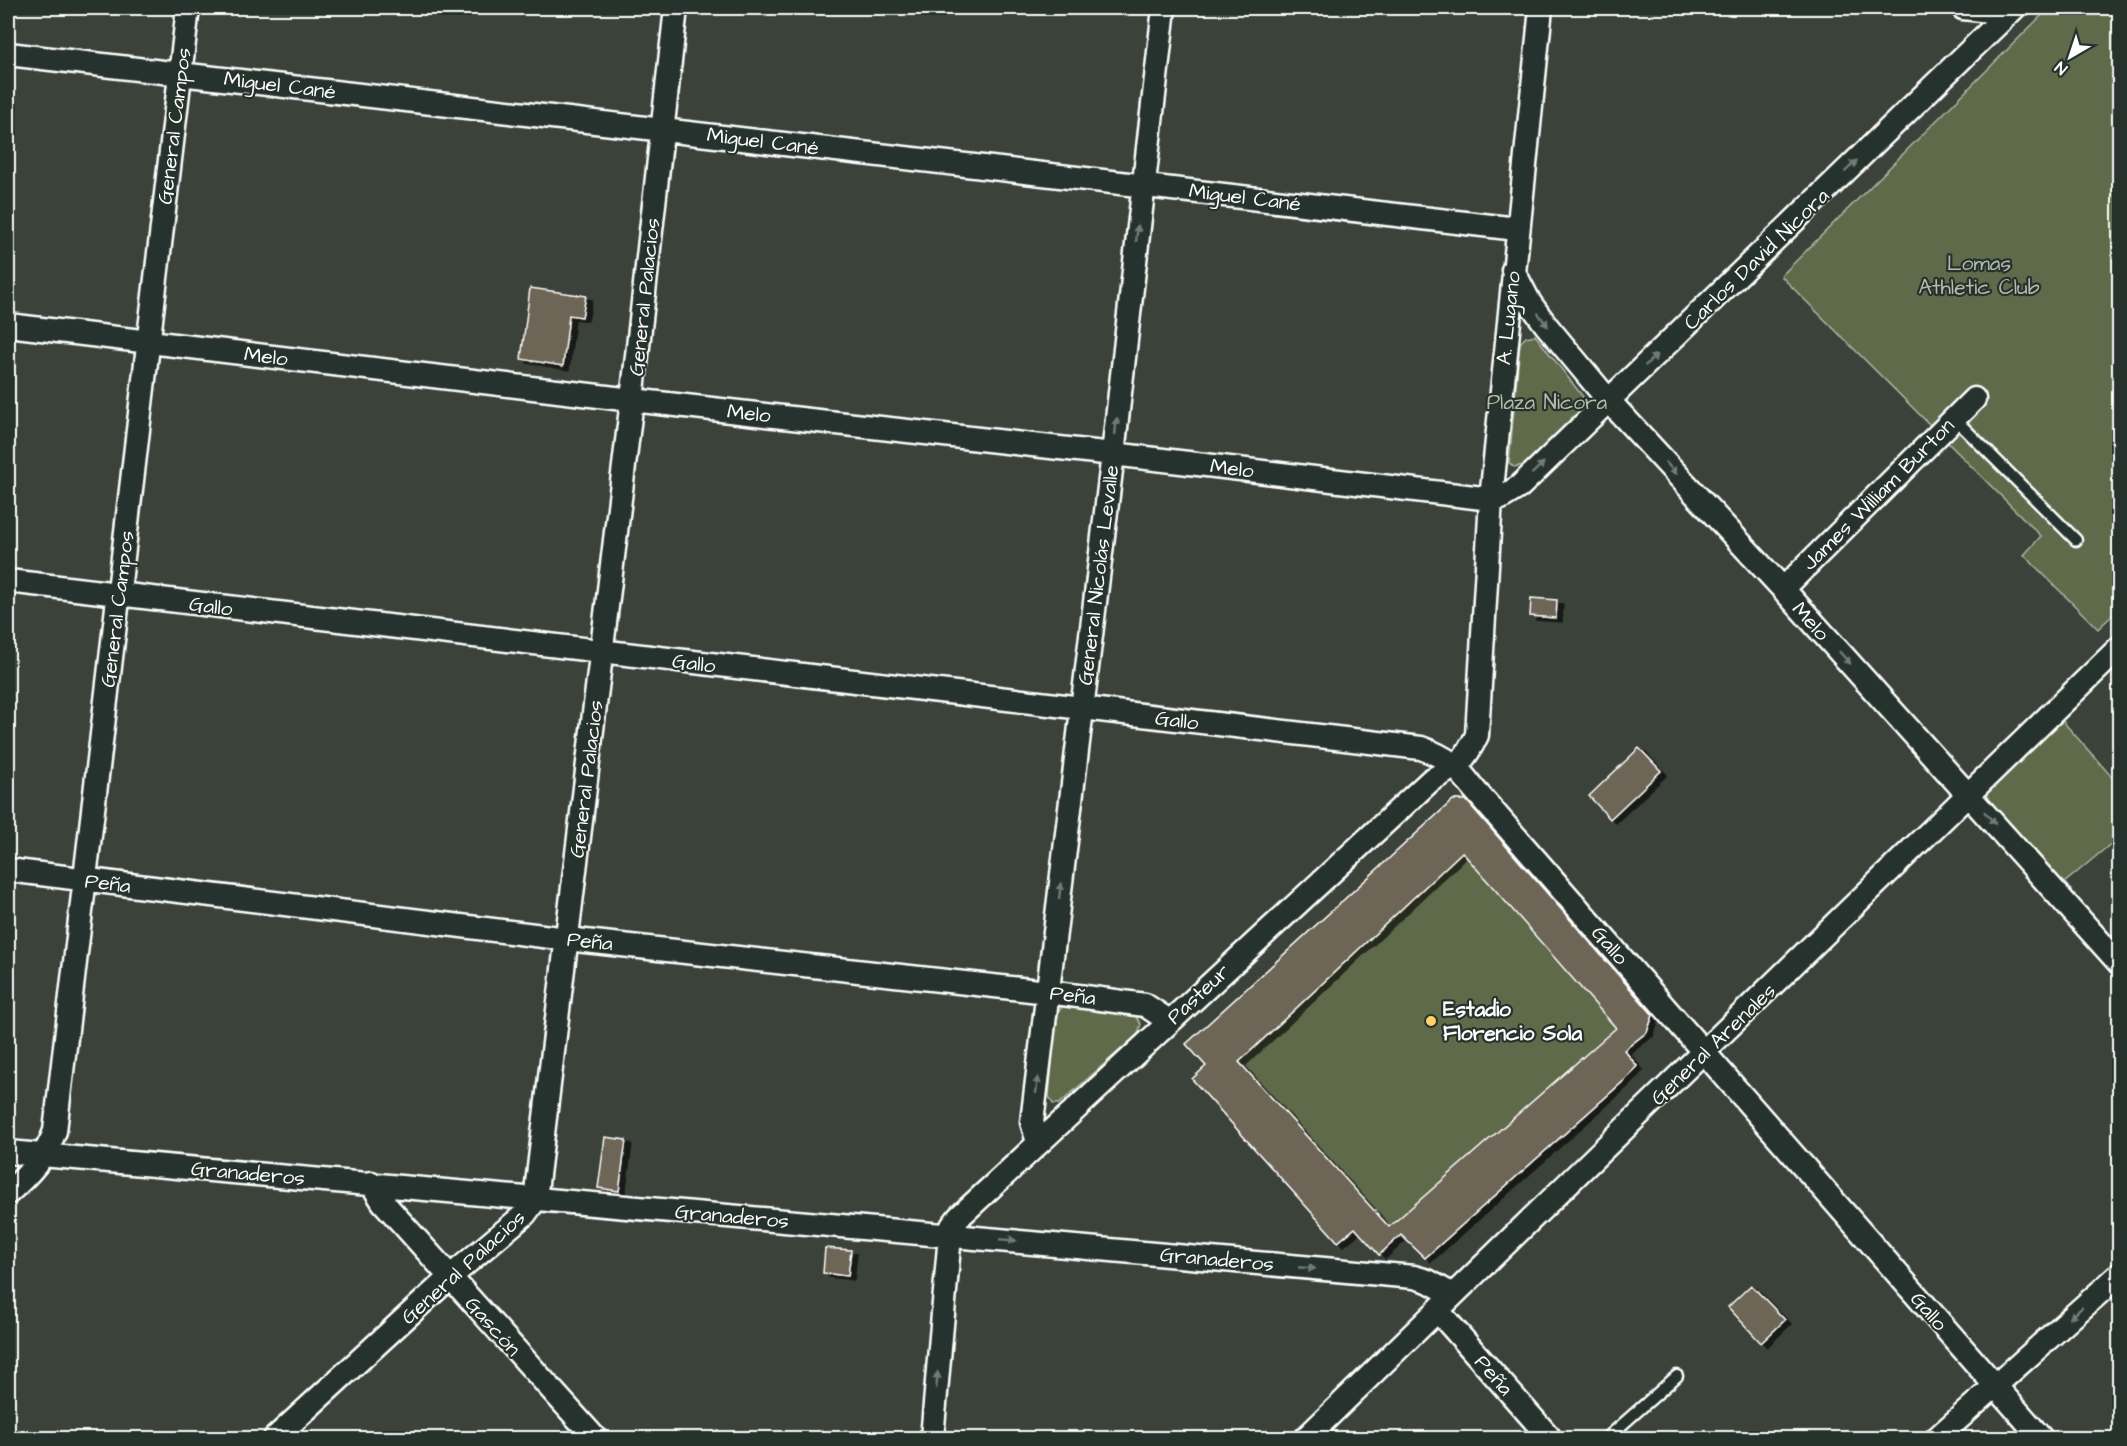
<svg xmlns="http://www.w3.org/2000/svg" width="2127" height="1446" font-family="'Architects Daughter',sans-serif">
<defs>
<filter id="shadow"><feDropShadow dx="6" dy="4" stdDeviation="0" flood-color="#0009"/></filter>
</defs>
<rect width="100%" height="100%" fill="#3b4239"/>
<filter id="ink" filterUnits="userSpaceOnUse"><feTurbulence type="fractalNoise" baseFrequency=".0167" numOctaves="2"/><feDisplacementMap in="SourceGraphic" scale="12" xChannelSelector="R" yChannelSelector="G"/><feConvolveMatrix kernelMatrix="1 2 1 2 8 2 1 2 1" color-interpolation-filters="sRGB"/></filter>
<g filter="url(#ink)">
<!-- green -->
<path fill="#5f6b4c" stroke="#afb5a6" stroke-width="1.5" d="M 2049,8 L 2119,8 L 2120,608 L 2098,629 L 2024,555 L 2041,536 L 1781,276 Z
M 1535,335 L 1587,402 L 1586,410 L 1524,465 L 1514,467 L 1509,463 L 1520,343 L 1526,337 Z
M 2059,717 L 2119,785 L 2119,837 L 2057,889 L 1976,797 Z
M 1453,800 L 1469,800 L 1655,1011 L 1647,1032 L 1624,1050 L 1637,1066 L 1627,1078 L 1425,1258 L 1401,1235 L 1379,1255 L 1355,1228 L 1338,1242 L 1192,1079 L 1206,1066 L 1186,1044 Z
M 1069,1003 L 1134,1014 L 1141,1024 L 1138,1034 L 1059,1104 L 1053,1104 L 1049,1096 L 1056,1018 L 1061,1008 Z"/>
<!-- building -->
<path fill="#6d6555" stroke="#fff" stroke-width="1.5" fill-rule="evenodd" filter="url(#shadow)" d="M 530,288 L 586,296 L 582,317 L 569,315 L 563,366 L 521,359 Z
M 1531,598 L 1557,600 L 1556,618 L 1530,616 Z
M 1639,748 L 1661,771 L 1610,819 L 1589,796 Z
M 1453,800 L 1466,800 L 1653,1015 L 1647,1032 L 1624,1050 L 1637,1066 L 1627,1078 L 1425,1258 L 1401,1235 L 1379,1255 L 1355,1228 L 1338,1242 L 1192,1079 L 1206,1066 L 1186,1044 ZM 1462,852 L 1616,1028 L 1389,1227 L 1239,1062 Z
M 605,1137 L 626,1140 L 619,1191 L 598,1188 Z
M 825,1248 L 851,1250 L 848,1276 L 823,1273 Z
M 1751,1285 L 1785,1320 L 1761,1343 L 1728,1307 Z"/>
<g fill="none" stroke-linecap="round" stroke-linejoin="round">
<!-- service casing -->
<g stroke="#fff" stroke-width="15">
<path id="service" d="M 1954,418 L 2076,540
M 1607,1438 L 1677,1376"/>
</g>
<!-- minor casing -->
<g stroke="#fff" stroke-width="27">
<path id="minor" d="M 1963,8 L 2008,13
M 8,54 L 1517,229
M 1513,270 L 1530,303 L 1546,325 L 1609,401 L 1783,589 L 2120,964
M 8,325 L 632,400 L 1113,454 L 1491,499 L 1501,498 L 1519,487 L 2014,8
M 8,581 L 1421,748 C 1447,757 1457,766 1473,788 L 2041,1438
M 1783,589 L 1974,399
M 8,870 L 567,939 L 1048,992 L 1145,1005 L 1169,1021
M 1038,1142 L 1032,1122 L 1113,454 L 1164,8
M 8,1152 L 1414,1277 L 1428,1281 L 1453,1295
M 371,1183 L 383,1202 L 595,1438
M 8,1193 C 27,1176 46,1157 55,1131 L 188,8
M 1438,1311 L 1550,1438
M 275,1438 L 450,1277 L 525,1214 L 535,1200 L 632,400 L 676,8
M 932,1438 L 950,1235 L 952,1226 L 959,1217 L 1431,780 C 1457,766 1464,763 1477,735 L 1491,499 L 1541,8
M 1306,1438 L 2120,647
M 1937,1438 L 2120,1274"/>
</g>
<!-- service -->
<use href="#service" stroke="#26332d" stroke-width="10"/>
<!-- minor -->
<use href="#minor" stroke="#26332d" stroke-width="22"/>
</g>
<!-- one-way arrows -->
<defs><path id="oneway-solid" d="M-6-.8H1V-3.2L6.5 0L1 3.2V.8H-6Z" transform="scale(1.5)"/></defs>
<g fill="#727a76">
<use href="#oneway-solid" transform="translate(1851 166) rotate(-44)"/>
<use href="#oneway-solid" transform="translate(1137 233) rotate(-84)"/>
<use href="#oneway-solid" transform="translate(1543 320) rotate(53)"/>
<use href="#oneway-solid" transform="translate(1651 360) rotate(-44)"/>
<use href="#oneway-solid" transform="translate(1116 426) rotate(-84)"/>
<use href="#oneway-solid" transform="translate(1538 468) rotate(-44)"/>
<use href="#oneway-solid" transform="translate(1671 468) rotate(47)"/>
<use href="#oneway-solid" transform="translate(1845 658) rotate(48)"/>
<use href="#oneway-solid" transform="translate(1990 818) rotate(48)"/>
<use href="#oneway-solid" transform="translate(1060 891) rotate(-83)"/>
<use href="#oneway-solid" transform="translate(1037 1085) rotate(-83)"/>
<use href="#oneway-solid" transform="translate(1008 1240) rotate(5)"/>
<use href="#oneway-solid" transform="translate(1307 1268) rotate(5)"/>
<use href="#oneway-solid" transform="translate(2076 1313) rotate(138)"/>
<use href="#oneway-solid" transform="translate(937 1380) rotate(-85)"/>
</g>
</g>
<!-- markers -->
<circle fill="#ffd166" stroke="#26332d" stroke-width="2" cx="1431" cy="1021" r="6"/>
<g text-anchor="middle" stroke-width="4.5" stroke-linejoin="round" paint-order="stroke">
<!-- street labels -->
<g font-size="21" fill="#fff" stroke="#26332d">
<text transform="translate(280 85) rotate(7)" y="7">Miguel Cané</text>
<text transform="translate(174 126) rotate(-83)" y="7">General Campos</text>
<text transform="translate(763 141) rotate(7)" y="7">Miguel Cané</text>
<text transform="translate(1245 197) rotate(7)" y="7">Miguel Cané</text>
<text transform="translate(1756 259) rotate(-44)" y="7">Carlos David Nicora</text>
<text transform="translate(644 297) rotate(-84)" y="7">General Palacios</text>
<text transform="translate(1508 318) rotate(-84)" y="7">A. Lugano</text>
<text transform="translate(266 356) rotate(7)" y="7">Melo</text>
<text transform="translate(749 413) rotate(6)" y="7">Melo</text>
<text transform="translate(1232 468) rotate(7)" y="7">Melo</text>
<text transform="translate(1878 494) rotate(-45)" y="7">James William Burton</text>
<text transform="translate(1098 575) rotate(-83)" y="7">General Nicolás Levalle</text>
<text transform="translate(211 606) rotate(7)" y="7">Gallo</text>
<text transform="translate(117 609) rotate(-83)" y="7">General Campos</text>
<text transform="translate(1811 621) rotate(48)" y="7">Melo</text>
<text transform="translate(694 663) rotate(7)" y="7">Gallo</text>
<text transform="translate(1177 720) rotate(7)" y="7">Gallo</text>
<text transform="translate(586 779) rotate(-83)" y="7">General Palacios</text>
<text transform="translate(108 883) rotate(7)" y="7">Peña</text>
<text transform="translate(590 941) rotate(6)" y="7">Peña</text>
<text transform="translate(1610 945) rotate(49)" y="7">Gallo</text>
<text transform="translate(1198 994) rotate(-43)" y="7">Pasteur</text>
<text transform="translate(1073 995) rotate(7)" y="7">Peña</text>
<text transform="translate(1713 1044) rotate(-44)" y="7">General Arenales</text>
<text transform="translate(248 1173) rotate(5)" y="7">Granaderos</text>
<text transform="translate(732 1216) rotate(5)" y="7">Granaderos</text>
<text transform="translate(1217 1259) rotate(5)" y="7">Granaderos</text>
<text transform="translate(463 1267) rotate(-42)" y="7">General Palacios</text>
<text transform="translate(1929 1311) rotate(49)" y="7">Gallo</text>
<text transform="translate(493 1326) rotate(48)" y="7">Gascón</text>
<text transform="translate(1494 1375) rotate(49)" y="7">Peña</text>
</g>
<!-- park labels -->
<g font-size="21" fill="#b7bcae" stroke="#26332d">
<text x="1979" y="270">Lomas<tspan x="1979" dy="24">Athletic Club</tspan></text>
<text x="1547" y="409">Plaza Nicora</text>
</g>
<!-- poi labels -->
<g font-size="21" font-weight="bold" fill="#fff" stroke="#26332d" text-anchor="start">
<text x="1443" y="1016">Estadio<tspan x="1443" dy="24">Florencio Sola</tspan></text>
</g>
</g>
<!-- margin -->
<rect width="2127" height="1446" fill="none" stroke="#26332d" stroke-width="30"/>
<rect x="15" y="15" width="2097" height="1416" fill="none" stroke="#fff" stroke-width="2" filter="url(#ink)"/>
<!-- north arrow -->
<g transform="translate(2070 57) rotate(219)" stroke="#26332d" stroke-width="4.5" paint-order="stroke">
<path d="M0-4.5L10 22L0 15L-10 22Z" fill="#ffffff"/>
<text y="-9" font-size="16" font-weight="bold" text-anchor="middle" fill="#ffffff">N</text>
</g>
</svg>
